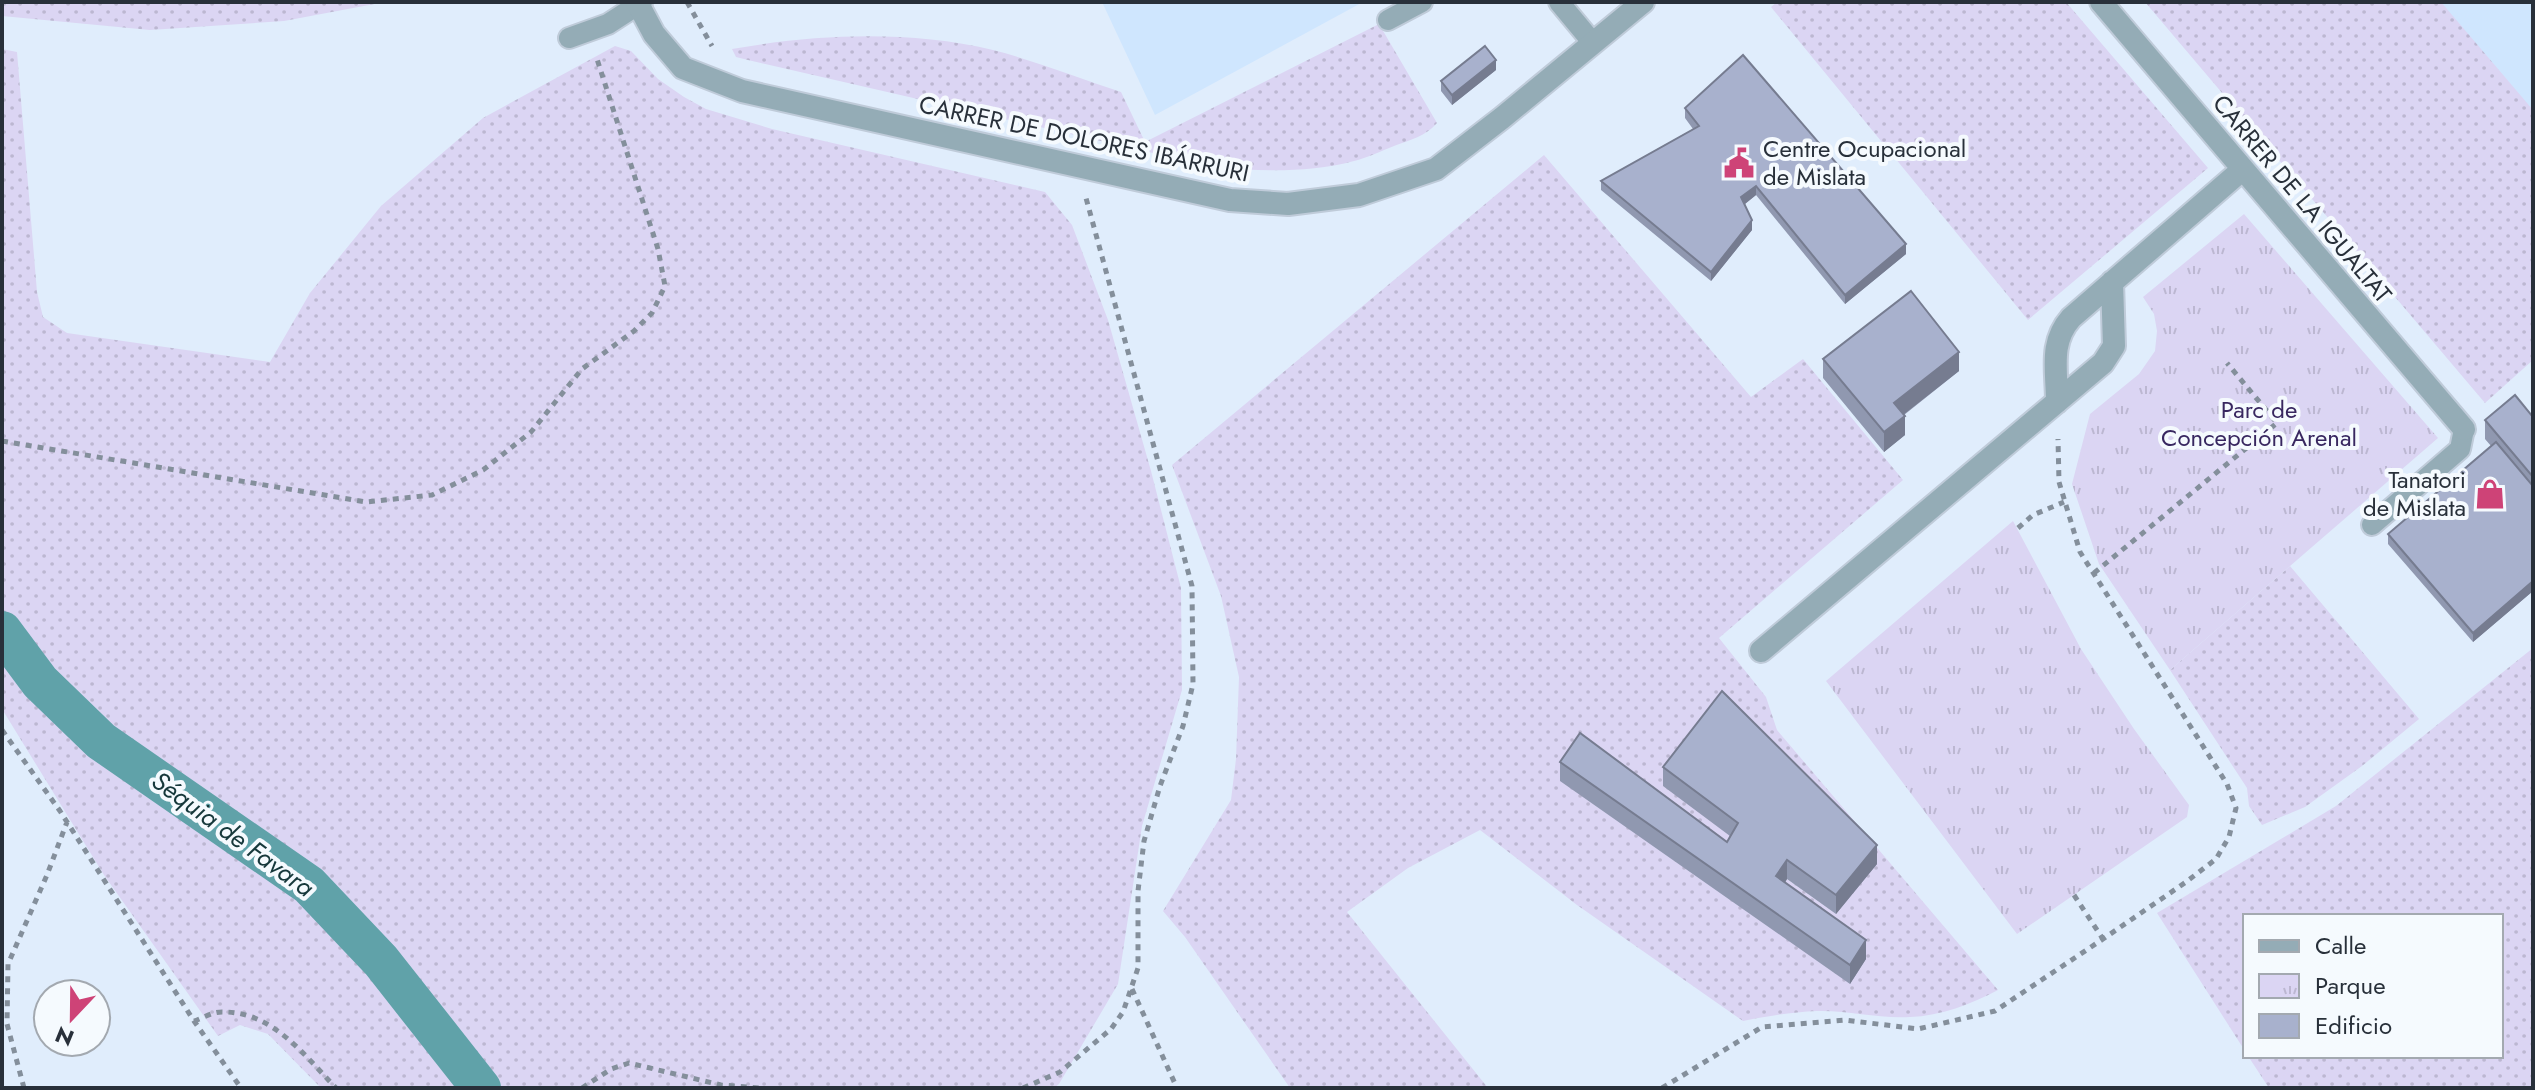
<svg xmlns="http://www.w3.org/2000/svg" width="2535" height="1090" font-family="Jost,sans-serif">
<defs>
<pattern id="grass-dots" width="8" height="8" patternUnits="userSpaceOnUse" patternTransform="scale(2)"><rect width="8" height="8" fill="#dbd5f3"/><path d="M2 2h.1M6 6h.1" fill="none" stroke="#bcb7d1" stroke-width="1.8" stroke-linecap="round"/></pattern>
<pattern id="park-tufts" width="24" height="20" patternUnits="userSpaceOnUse" patternTransform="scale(2)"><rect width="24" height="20" fill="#dbd5f3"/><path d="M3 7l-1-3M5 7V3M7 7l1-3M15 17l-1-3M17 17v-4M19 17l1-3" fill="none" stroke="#bcb7d1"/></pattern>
</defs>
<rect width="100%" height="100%" fill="#e0edfc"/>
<!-- built -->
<path fill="#cfe6fe" d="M 1102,2 L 1363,2 L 1155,115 Z
M 2440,2 L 2533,2 L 2533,112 Z"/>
<!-- grass -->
<path fill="url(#grass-dots)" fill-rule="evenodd" d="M 2,2 L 385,2 L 284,21 L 150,30 L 2,16 Z
M 1777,2 L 2066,2 L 2208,168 L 2028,320 L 1771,7 Z
M 2145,2 L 2441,2 L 2533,110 L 2533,360 L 2485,403 Z
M 1379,24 L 1437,123 C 1426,136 1410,140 1394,146 C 1381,151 1367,158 1354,161 C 1310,173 1263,171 1218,168 L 748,60 L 736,57 L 732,49 C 817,34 908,30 993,50 C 1036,61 1079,78 1121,92 L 1145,142 Z
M 615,46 L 631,51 L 658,79 L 684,97 L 706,109 L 772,129 L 1045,192 L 1072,225 L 1108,320 L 1151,471 L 1181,588 L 1182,690 L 1142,826 L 1118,984 L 1059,1084 L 1054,1088 L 321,1088 L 268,1034 L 240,1025 L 218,1036 L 104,875 L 2,709 L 2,49 L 17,52 L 37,292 L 43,317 L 67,333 L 270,362 L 310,293 L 381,206 L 483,118 Z
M 1544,155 L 1751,397 L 1803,359 L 1903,480 L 1719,638 L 1766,697 L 1777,730 L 1998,990 C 1971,1004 1941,1016 1910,1017 C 1879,1019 1848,1010 1817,1011 C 1792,1012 1768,1016 1743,1021 L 1577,905 L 1480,830 L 1408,868 L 1347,912 L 1488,1088 L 1290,1088 L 1185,937 L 1163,911 L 1231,800 L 1236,759 L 1239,677 L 1221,596 L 1172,465 ZM 1560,780 L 1727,861 L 1738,842 L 1836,914 L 1787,879 L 1776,896 L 1850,983 Z
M 2290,566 L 2419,719 L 2362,766 L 2305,807 L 2262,825 L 2249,806 L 2247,788 L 2170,670 Z
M 2533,648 L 2533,1088 L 2269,1088 L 2248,1056 L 2501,1056 L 2501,916 L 2245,916 L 2245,1051 L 2157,913 L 2336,806 Z"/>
<!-- park -->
<path fill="url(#park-tufts)" d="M 2244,214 L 2438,438 L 2170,670 L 2099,564 L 2072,484 L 2090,414 L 2139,374 L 2155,351 L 2157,331 L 2154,314 L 2143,297 Z
M 2013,521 L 2081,649 L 2134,729 L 2189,805 L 2187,817 L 2017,934 L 1826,681 Z"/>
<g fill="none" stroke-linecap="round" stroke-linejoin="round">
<!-- canal -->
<path stroke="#60a2a9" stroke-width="40" d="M 2,631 L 40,682 L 101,741 L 309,885 L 381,961 L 481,1088"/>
<!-- service casing -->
<g stroke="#bfcbd9" stroke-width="24">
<path id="service" d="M 1559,2 L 1593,43
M 1388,20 L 1422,2
M 569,38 L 608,24 L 642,2
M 2372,525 L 2460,449 L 2464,429"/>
</g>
<!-- minor casing -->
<g stroke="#bfcbd9" stroke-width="26">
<path id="minor" d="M 637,2 L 654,34 L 683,68 L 742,91 L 1230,200 L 1288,204 L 1359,195 L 1436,169 L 1502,118 L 1643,2
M 2101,2 L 2464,429
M 2057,402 C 2057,370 2049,343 2071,318 L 2243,169
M 1761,651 L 2103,363 L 2114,346 L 2112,282"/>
</g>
<!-- path -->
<path stroke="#848f9b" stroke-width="5" stroke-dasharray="6 6" stroke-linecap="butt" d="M 687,2 L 712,46
M 2,441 L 366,502 L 432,495 L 483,470 L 531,432 L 582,369 L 634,331 L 652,313 L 665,286 L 658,249 L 597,59
M 2018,528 L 2033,515 L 2064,502
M 2094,573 L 2277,423 L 2227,363
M 2,730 L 60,811 L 194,1021 L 241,1088
M 2074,895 L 2103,939
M 1132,989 L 1177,1088
M 194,1021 C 203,1018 214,1011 224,1012 C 273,1012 305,1056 336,1088
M 24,1088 L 7,1024 L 8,964 L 47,875 L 67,822
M 582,1088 L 611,1069 L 629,1063 L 721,1085 L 760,1088
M 1023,1088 L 1060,1072 L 1111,1029 L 1123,1012 L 1138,968 L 1138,891 L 1144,841 L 1160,786 L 1183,726 L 1193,684 L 1192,586 L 1086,198
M 1662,1088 L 1762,1027 L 1845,1020 L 1918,1029 L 1995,1011 L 2103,939 L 2186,882 L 2216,859 L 2229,837 L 2236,808 L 2227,784 L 2080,552 L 2059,482 L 2058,439"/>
<!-- service -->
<use href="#service" stroke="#94acb6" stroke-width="20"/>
<!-- minor -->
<use href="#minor" stroke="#94acb6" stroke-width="22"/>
</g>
<!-- wall -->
<path fill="#9098b0" d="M 1496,70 L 1452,105 L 1441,91 L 1441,81 Z
M 1685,108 L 1906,254 L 1845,304 L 1756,195 L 1745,204 L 1752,230 L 1711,281 L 1601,190 L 1601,181 L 1693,129 L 1685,118 Z
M 1823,359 L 1959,371 L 1904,415 L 1905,435 L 1884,452 L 1823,378 Z
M 2533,417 L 2533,591 L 2473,642 L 2388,544 L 2388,534 L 2491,446 L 2485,439 L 2485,420 Z
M 1560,762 L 1727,842 L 1730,836 L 1663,786 L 1663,767 L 1877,864 L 1836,914 L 1787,879 L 1785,883 L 1866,959 L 1850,984 L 1560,781 Z"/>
<!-- shaded-wall -->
<path fill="#767c90" d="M 1496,60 L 1496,70 L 1452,105 L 1452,95 Z
M 1756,186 L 1756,195 L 1741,207 L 1741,197 Z
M 1752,220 L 1752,230 L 1711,281 L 1711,272 Z
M 1906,244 L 1906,254 L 1845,304 L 1845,295 Z
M 1959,352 L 1959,371 L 1894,422 L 1894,403 Z
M 1905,416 L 1905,435 L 1884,452 L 1884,432 Z
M 2533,581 L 2533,591 L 2473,642 L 2473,633 Z
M 1877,845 L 1877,864 L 1836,914 L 1836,895 Z
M 1787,860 L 1787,879 L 1776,896 L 1776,876 Z
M 1866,940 L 1866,959 L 1850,984 L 1850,965 Z"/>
<!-- building -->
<path fill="#a8b1cd" stroke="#767c90" stroke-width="2" d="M 1485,46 L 1496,60 L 1452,95 L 1441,81 Z
M 1743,55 L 1906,244 L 1845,295 L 1756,186 L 1741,197 L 1752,220 L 1711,272 L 1601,181 L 1699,126 L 1685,108 Z
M 1911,291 L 1959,352 L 1894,403 L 1905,416 L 1884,432 L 1823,359 Z
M 2515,395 L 2533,417 L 2533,477 L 2485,420 Z
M 2496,442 L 2533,486 L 2533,581 L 2473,633 L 2388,534 Z
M 1722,691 L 1877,845 L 1836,895 L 1787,860 L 1776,876 L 1866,940 L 1850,965 L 1560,762 L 1580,733 L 1727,842 L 1738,823 L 1663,767 Z"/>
<!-- icons -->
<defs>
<g id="civic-bare" transform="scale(2.4)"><path d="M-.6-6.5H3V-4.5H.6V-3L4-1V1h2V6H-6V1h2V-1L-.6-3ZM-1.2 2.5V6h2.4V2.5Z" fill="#ce4377" stroke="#f5fafe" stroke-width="2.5" paint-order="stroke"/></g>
<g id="shop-bare" transform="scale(2.4)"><path d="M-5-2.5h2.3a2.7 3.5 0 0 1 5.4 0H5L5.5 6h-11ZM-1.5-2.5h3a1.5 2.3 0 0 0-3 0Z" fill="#ce4377" stroke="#f5fafe" stroke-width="2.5" paint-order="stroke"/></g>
</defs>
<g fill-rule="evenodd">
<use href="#civic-bare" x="1739" y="163"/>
<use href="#shop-bare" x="2490" y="494"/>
</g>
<g text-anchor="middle" stroke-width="8" stroke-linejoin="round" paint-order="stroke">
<!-- street labels -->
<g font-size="24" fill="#28303a" stroke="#f5fafe">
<text transform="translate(1084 139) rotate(12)" y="8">CARRER DE DOLORES IBÁRRURI</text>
<text transform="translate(2302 199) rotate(50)" y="8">CARRER DE LA IGUALTAT</text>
</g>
<!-- poi labels -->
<g font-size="24" fill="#28303a" stroke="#f5fafe" text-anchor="start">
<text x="1763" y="157">Centre Ocupacional<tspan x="1763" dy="28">de Mislata</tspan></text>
<text x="2466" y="488" text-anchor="end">Tanatori<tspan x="2466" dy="28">de Mislata</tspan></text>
</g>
<!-- park labels -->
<g font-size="24" fill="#382760" stroke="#f5fafe">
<text x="2259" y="418">Parc de<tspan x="2259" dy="28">Concepción Arenal</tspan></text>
</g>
<!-- water labels -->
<g font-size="26" font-style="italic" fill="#16383b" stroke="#f5fafe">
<text transform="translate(233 834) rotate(36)" y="9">Séquia de Favara</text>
</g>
</g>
<!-- border -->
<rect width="2535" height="1090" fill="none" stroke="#28303a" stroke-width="8"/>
<!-- legend -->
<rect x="2243" y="914" width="260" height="144" fill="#f5fafe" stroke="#a3a9b0" stroke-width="2"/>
<rect x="2259" y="940" width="40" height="12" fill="#94acb6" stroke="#a3a9b0" stroke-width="2"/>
<text x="2315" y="954" font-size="24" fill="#28303a">Calle</text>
<rect x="2259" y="974" width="40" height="24" fill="url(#park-tufts)" stroke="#a3a9b0" stroke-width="2"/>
<text x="2315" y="994" font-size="24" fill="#28303a">Parque</text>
<rect x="2259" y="1014" width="40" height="24" fill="#a8b1cd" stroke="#a3a9b0" stroke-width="2"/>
<text x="2315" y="1034" font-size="24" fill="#28303a">Edificio</text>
<!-- north arrow -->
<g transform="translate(72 1018) rotate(202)"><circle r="38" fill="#f5fafe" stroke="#a3a9b0" stroke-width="2"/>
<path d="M0-6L14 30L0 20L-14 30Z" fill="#ce4377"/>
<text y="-12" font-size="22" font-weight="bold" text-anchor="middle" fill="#28303a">N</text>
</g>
</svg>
